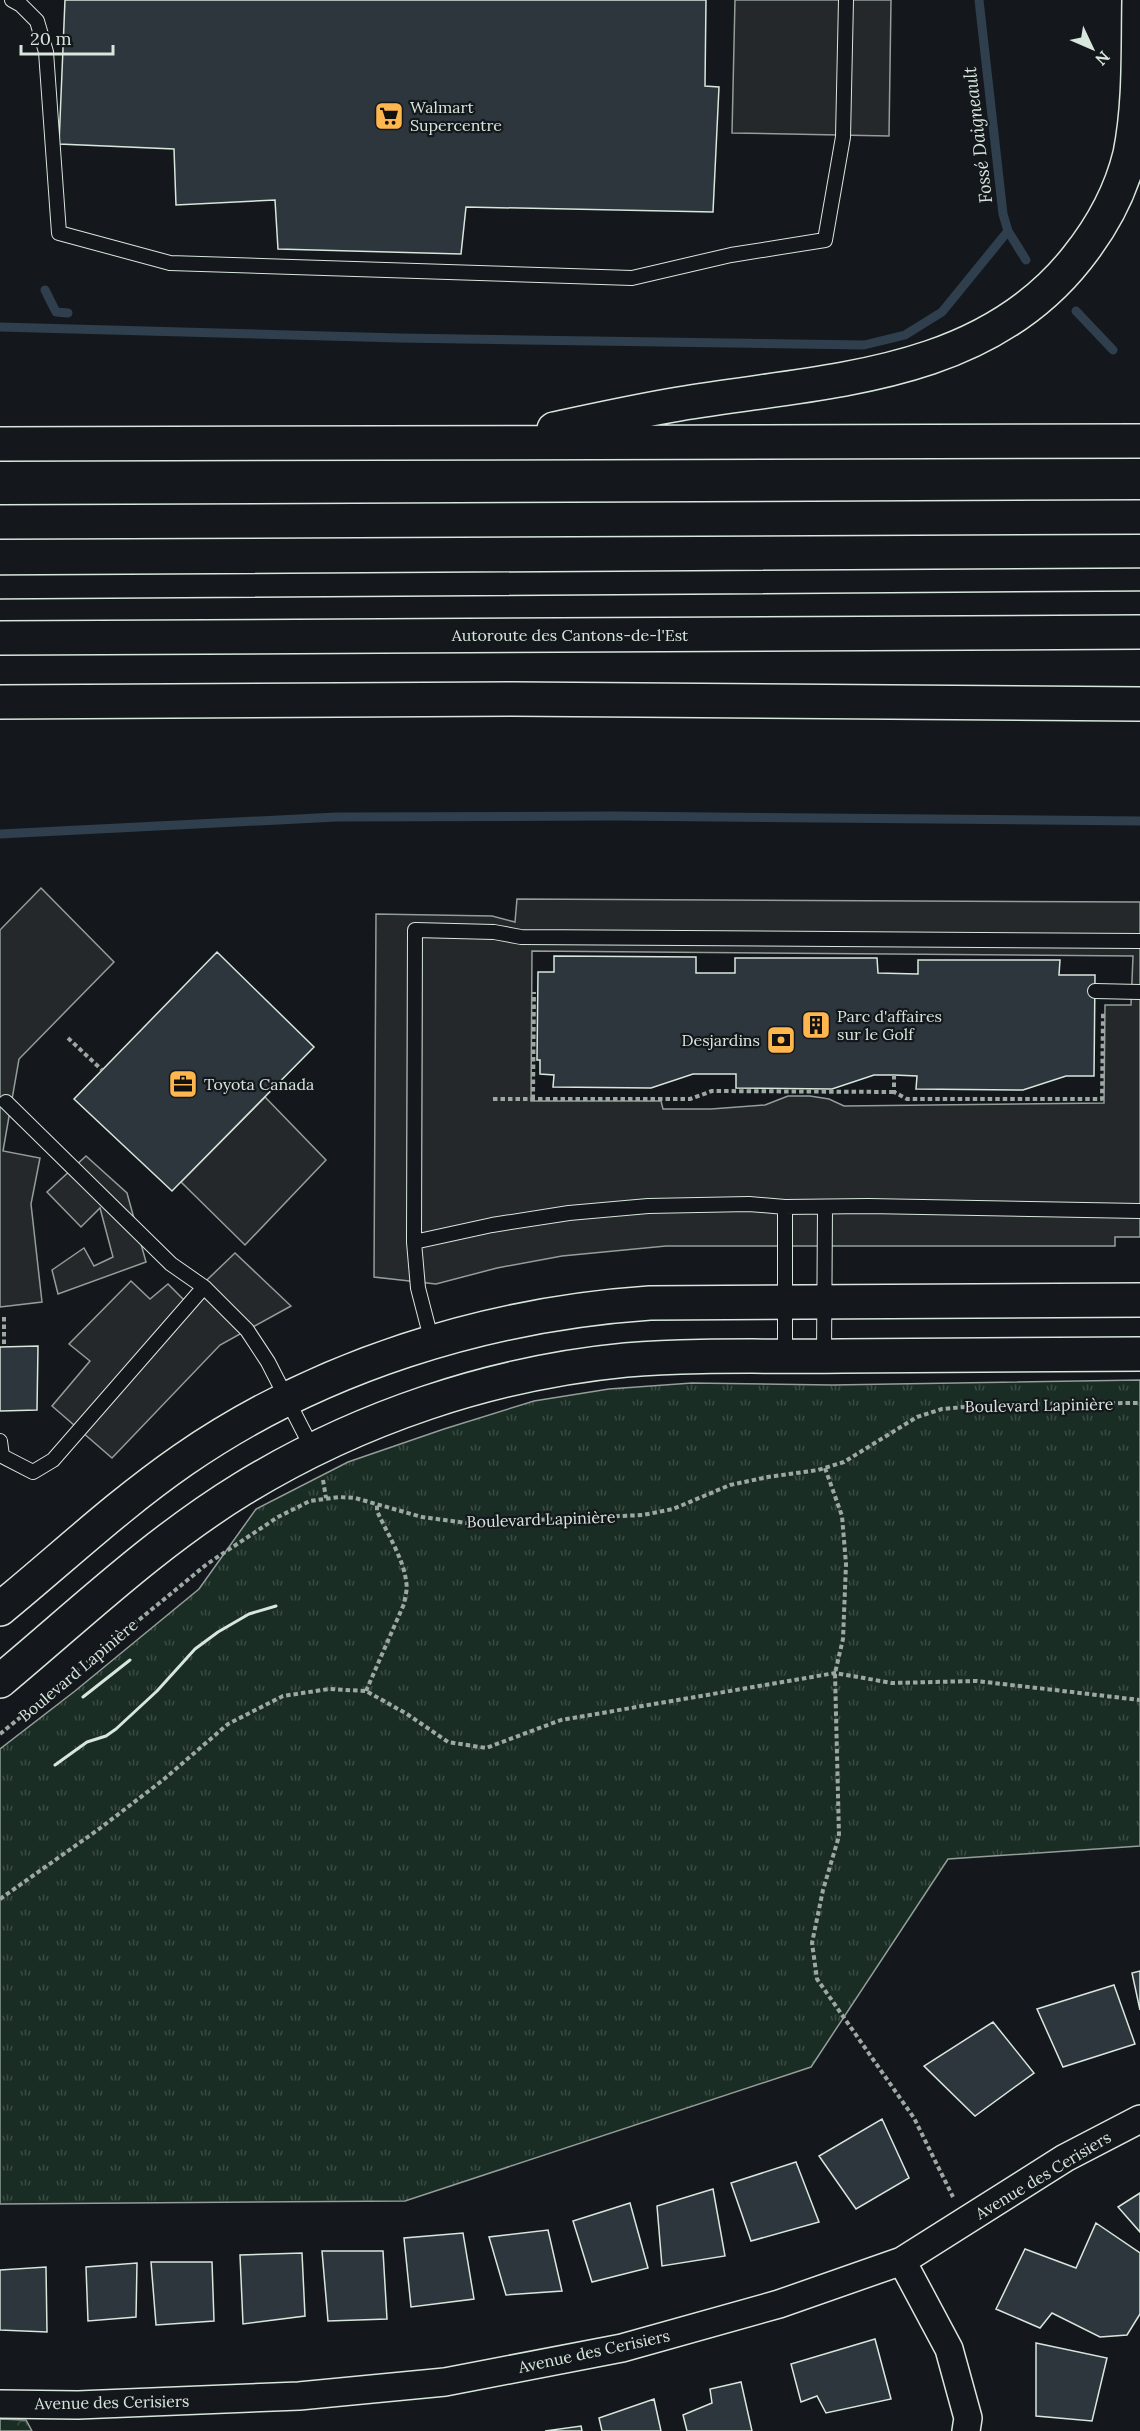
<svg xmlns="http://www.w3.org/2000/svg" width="1140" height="2431" font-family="Lora,serif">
<defs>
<pattern id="grass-tufts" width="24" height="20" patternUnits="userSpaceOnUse" patternTransform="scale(1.5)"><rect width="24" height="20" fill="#1a2d24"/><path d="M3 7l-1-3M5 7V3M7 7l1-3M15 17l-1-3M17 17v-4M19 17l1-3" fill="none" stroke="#3b4b43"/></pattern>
<pattern id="forest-crowns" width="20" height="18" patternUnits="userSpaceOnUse" patternTransform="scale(1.5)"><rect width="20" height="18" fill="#1a2d24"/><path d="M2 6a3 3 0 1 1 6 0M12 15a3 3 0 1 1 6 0" fill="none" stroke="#3b4b43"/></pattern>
</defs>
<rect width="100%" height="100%" fill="#14181c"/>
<!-- grass -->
<path fill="url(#grass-tufts)" stroke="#939e99" stroke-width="1.5" d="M 1140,1380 L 1140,1846 L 948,1859 L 811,2067 L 405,2201 L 0,2204 L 0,1749 L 75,1691 L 199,1589 L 256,1509 L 348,1462 L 444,1429 L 534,1401 L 609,1389 L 692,1383 L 832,1385 Z"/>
<!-- forest -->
<path fill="url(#forest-crowns)" stroke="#939e99" stroke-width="1.5" d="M 0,2419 L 26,2420 L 32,2431 L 0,2431 Z"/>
<!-- parking -->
<path fill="#24282b" stroke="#939e99" stroke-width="1.5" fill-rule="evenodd" d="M 735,0 L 891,0 L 889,136 L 732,133 Z
M 41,888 L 114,962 L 19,1059 L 3,1151 L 40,1158 L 31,1204 L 42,1302 L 0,1307 L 0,930 Z
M 517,899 L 1140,902 L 1140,1237 L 1115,1237 L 1115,1246 L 666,1246 L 562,1256 L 497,1268 L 436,1284 L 374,1277 L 376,914 L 492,916 L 515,922 ZM 532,951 L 1133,956 L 1131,1005 L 1105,1005 L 1104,1103 L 844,1106 L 829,1099 L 810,1096 L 788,1096 L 765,1105 L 711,1109 L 663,1109 L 661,1101 L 531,1101 Z
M 265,1097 L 326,1160 L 245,1245 L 181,1182 Z
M 86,1156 L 127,1193 L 146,1262 L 58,1294 L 52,1270 L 84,1248 L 94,1266 L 113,1257 L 100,1208 L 81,1227 L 47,1192 Z
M 235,1253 L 291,1306 L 220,1345 L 112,1458 L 52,1406 L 90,1361 L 69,1344 L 131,1281 L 150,1299 L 168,1284 L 185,1301 Z"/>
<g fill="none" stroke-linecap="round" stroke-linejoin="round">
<!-- stream -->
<path stroke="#2f3f4d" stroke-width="9" d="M 979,0 L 1003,214 L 1008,231 L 1026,260
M 45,290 L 56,312 L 68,313
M 1076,311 L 1113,350
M 0,327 L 399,338 L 864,345 L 905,335 L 942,312 L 1008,231
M 0,834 L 337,817 L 615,816 L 1140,821"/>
</g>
<!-- building -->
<path fill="#2c363c" stroke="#d8e6dc" stroke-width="1.5" d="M 65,0 L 706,0 L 705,86 L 719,87 L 713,212 L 466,207 L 461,254 L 278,249 L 275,200 L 176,205 L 174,149 L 59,144 Z
M 217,952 L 314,1047 L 172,1191 L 74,1099 Z
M 554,956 L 696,957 L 696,973 L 735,973 L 735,958 L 877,958 L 878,973 L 918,974 L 918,960 L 1060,960 L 1059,975 L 1095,975 L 1094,1076 L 1066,1076 L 1023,1090 L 916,1089 L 917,1076 L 894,1075 L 874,1075 L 832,1089 L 736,1088 L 736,1074 L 693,1074 L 651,1088 L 553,1087 L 554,1075 L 540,1074 L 540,1060 L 537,1060 L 538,972 L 554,972 Z
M 38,1346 L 37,1410 L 0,1411 L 0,1347 Z
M 1140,1971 L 1140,2010 L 1132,1973 Z
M 1114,1985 L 1135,2044 L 1063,2067 L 1037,2009 Z
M 993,2022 L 1034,2073 L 975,2116 L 924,2066 Z
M 882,2119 L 909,2178 L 856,2209 L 819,2156 Z
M 796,2162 L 819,2222 L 751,2241 L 731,2183 Z
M 713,2189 L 725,2256 L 662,2266 L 657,2206 Z
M 1140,2193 L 1140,2232 L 1118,2207 Z
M 630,2203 L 648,2268 L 592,2282 L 573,2221 Z
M 1096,2223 L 1140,2253 L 1140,2314 L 1127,2335 L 1100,2337 L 1052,2313 L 1040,2328 L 996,2309 L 1025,2249 L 1076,2268 Z
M 548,2230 L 562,2291 L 506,2295 L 489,2237 Z
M 463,2233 L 474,2299 L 411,2307 L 404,2238 Z
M 322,2251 L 383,2251 L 387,2319 L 328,2321 Z
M 302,2253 L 305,2316 L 243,2324 L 240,2255 Z
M 151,2262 L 212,2262 L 214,2321 L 156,2325 Z
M 137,2263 L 136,2317 L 88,2321 L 86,2267 Z
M 46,2267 L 47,2332 L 0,2330 L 0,2270 Z
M 875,2339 L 891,2399 L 826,2413 L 817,2396 L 801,2402 L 791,2364 Z
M 1036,2343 L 1107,2358 L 1092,2421 L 1036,2416 Z
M 741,2382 L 752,2431 L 687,2431 L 683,2415 L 712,2403 L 710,2389 Z
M 654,2399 L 661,2431 L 602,2431 L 599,2418 Z
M 581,2426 L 582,2431 L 545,2431 Z"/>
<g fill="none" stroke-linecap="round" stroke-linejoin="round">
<!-- service casing -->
<g stroke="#d8e6dc" stroke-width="16">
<path id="service" d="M 12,0 L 21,5 L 37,21 L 46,52 L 59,233 L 170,263 L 632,278 L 731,255 L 825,240 L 843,137 L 846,0
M 1095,991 L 1140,992
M 6,1102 L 171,1264 L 204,1287 L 247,1330 L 268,1362 L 313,1450
M 785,1207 L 785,1356
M 414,1242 L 492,1225 L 569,1213 L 648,1206 L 749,1204 L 785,1207 L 868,1206 L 1140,1211
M 432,1342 L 418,1288 L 414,1242 L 415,930 L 494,932 L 521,937 L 1140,941
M 824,1356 L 825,1208
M 0,1441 L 2,1456 L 33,1472 L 53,1460 L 204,1287"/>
</g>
<!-- minor casing -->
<g stroke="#d8e6dc" stroke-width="30">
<path id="minor" d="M 902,2261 L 949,2349 L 968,2418 L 966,2431
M 0,2404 L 78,2405 L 299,2396 L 445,2382 L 622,2348 L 779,2304 L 902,2261 L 1065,2158 L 1140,2119"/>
</g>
<!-- secondary casing -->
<g stroke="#d8e6dc" stroke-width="36">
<path id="secondary" d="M 0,1609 C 61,1559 118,1505 183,1460 C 319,1366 486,1314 650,1303 L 1140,1300
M 0,1681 C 79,1615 154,1543 242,1489 C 358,1418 491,1373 626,1360 C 698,1354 771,1357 843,1356 C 942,1356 1041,1355 1140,1354"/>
</g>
<!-- motorway casing -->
<g stroke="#d8e6dc" stroke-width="36">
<path id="motorway" d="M 554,429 C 596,420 637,411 679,404 C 819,380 980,381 1077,258 C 1101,228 1121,191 1130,154 C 1140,104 1138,51 1139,0
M 0,444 L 1140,441
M 0,522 L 1140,517
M 0,638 L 1140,632
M 0,702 L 512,699 L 1140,704"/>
</g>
<!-- path -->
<path stroke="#9da8a2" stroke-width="4" stroke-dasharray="4.5 3" stroke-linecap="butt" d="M 68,1038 L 102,1070
M 894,1075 L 894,1092 L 907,1099 L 1102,1099 L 1103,1013
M 493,1099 L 690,1099 L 712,1091 L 894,1092
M 533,1099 L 534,992
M 4,1317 L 4,1347
M 825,1468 L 842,1516 L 846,1564 L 843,1639 L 835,1673 L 839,1836 L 823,1890 L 812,1943 L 817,1979 L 914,2118 L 953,2197
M 323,1480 L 326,1498
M 366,1691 L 404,1604 C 405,1597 408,1589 406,1581 C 404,1560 386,1531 377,1511 L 377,1504
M 0,1734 L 207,1564 L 278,1517 L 310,1501 L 339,1497 L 355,1498 L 422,1517 L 467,1523 L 643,1515 L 673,1509 L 730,1485 L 768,1477 L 818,1470 L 844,1462 L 917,1417 L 942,1409 L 999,1404 L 1140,1403
M 0,1899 L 99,1829 L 163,1780 L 228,1724 L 283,1696 L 329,1689 L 366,1691 L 407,1714 L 448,1742 L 486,1748 L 561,1720 L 835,1673 L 892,1683 L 977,1681 L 1140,1700"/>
<!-- service -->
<use href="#service" stroke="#14181c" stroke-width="14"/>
<!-- minor -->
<use href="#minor" stroke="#14181c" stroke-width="27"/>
<!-- secondary -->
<use href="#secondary" stroke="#14181c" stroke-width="33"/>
<!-- motorway -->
<use href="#motorway" stroke="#14181c" stroke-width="33"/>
<!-- tram -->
<path stroke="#d8e6dc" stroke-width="1.5" d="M 0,575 L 1140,568
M 0,599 L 1140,591"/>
<!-- wall -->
<path stroke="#d8e6dc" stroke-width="3" d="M 83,1697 L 130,1660
M 55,1765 L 87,1742 L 106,1736 L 116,1729 L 157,1691 L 195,1649 L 218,1632 L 249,1614 L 276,1606"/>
</g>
<!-- icons -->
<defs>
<g id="supermarket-square" transform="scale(1.5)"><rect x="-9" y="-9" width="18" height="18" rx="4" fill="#ffb74d" stroke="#14181c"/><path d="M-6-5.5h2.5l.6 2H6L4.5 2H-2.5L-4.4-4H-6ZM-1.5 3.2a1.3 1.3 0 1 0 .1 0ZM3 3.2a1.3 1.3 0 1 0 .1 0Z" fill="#111"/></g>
<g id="building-square" transform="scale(1.5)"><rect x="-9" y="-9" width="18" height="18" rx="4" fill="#ffb74d" stroke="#14181c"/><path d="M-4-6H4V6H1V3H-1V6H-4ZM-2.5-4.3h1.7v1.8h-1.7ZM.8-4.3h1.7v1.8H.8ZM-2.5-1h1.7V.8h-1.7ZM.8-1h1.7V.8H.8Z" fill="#111"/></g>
<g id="bank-square" transform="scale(1.5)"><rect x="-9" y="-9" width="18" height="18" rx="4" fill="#ffb74d" stroke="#14181c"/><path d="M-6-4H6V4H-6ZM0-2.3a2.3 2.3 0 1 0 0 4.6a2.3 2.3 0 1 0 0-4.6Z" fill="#111"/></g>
<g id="office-square" transform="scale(1.5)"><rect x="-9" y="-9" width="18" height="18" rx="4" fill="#ffb74d" stroke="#14181c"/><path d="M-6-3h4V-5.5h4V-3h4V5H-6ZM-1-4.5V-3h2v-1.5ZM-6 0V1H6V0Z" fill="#111"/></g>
</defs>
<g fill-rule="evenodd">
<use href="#supermarket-square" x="389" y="116"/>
<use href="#building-square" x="816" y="1025"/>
<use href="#bank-square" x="781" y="1040"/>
<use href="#office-square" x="183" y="1084"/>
</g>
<g text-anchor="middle" stroke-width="4.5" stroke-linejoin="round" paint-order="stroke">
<!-- poi labels -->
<g font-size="16" fill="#d8e6dc" stroke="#14181c" text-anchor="start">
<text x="410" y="113">Walmart<tspan x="410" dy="18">Supercentre</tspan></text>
<text x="837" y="1022">Parc d'affaires<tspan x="837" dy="18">sur le Golf</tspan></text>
<text x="760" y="1046" text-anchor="end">Desjardins</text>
<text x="204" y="1090">Toyota Canada</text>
</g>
<!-- street labels -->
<g font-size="16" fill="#d8e6dc" stroke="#14181c">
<text x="570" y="641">Autoroute des Cantons-de-l'Est</text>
<text transform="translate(1039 1405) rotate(-1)" y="6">Boulevard Lapinière</text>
<text transform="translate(541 1519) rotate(-2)" y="6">Boulevard Lapinière</text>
<text transform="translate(78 1670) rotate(-40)" y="6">Boulevard Lapinière</text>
<text transform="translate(1043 2175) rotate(-31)" y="6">Avenue des Cerisiers</text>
<text transform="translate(594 2351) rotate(-12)" y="6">Avenue des Cerisiers</text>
<text transform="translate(112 2402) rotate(-1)" y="6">Avenue des Cerisiers</text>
</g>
<!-- water labels -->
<g font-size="18" font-style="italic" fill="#d8e6dc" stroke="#14181c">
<text transform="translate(978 135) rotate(-97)" y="6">Fossé Daigneault</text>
</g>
</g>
<!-- north arrow -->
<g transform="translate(1092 48) rotate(134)" stroke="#14181c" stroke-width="4.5" paint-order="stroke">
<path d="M0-4.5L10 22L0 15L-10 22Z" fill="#d8e6dc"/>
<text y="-9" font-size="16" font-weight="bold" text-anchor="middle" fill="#d8e6dc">N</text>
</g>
<!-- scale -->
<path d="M21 45v9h92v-9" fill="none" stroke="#d8e6dc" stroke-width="3"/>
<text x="30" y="45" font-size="18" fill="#d8e6dc" stroke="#14181c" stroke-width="4.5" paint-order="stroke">20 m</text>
</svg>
